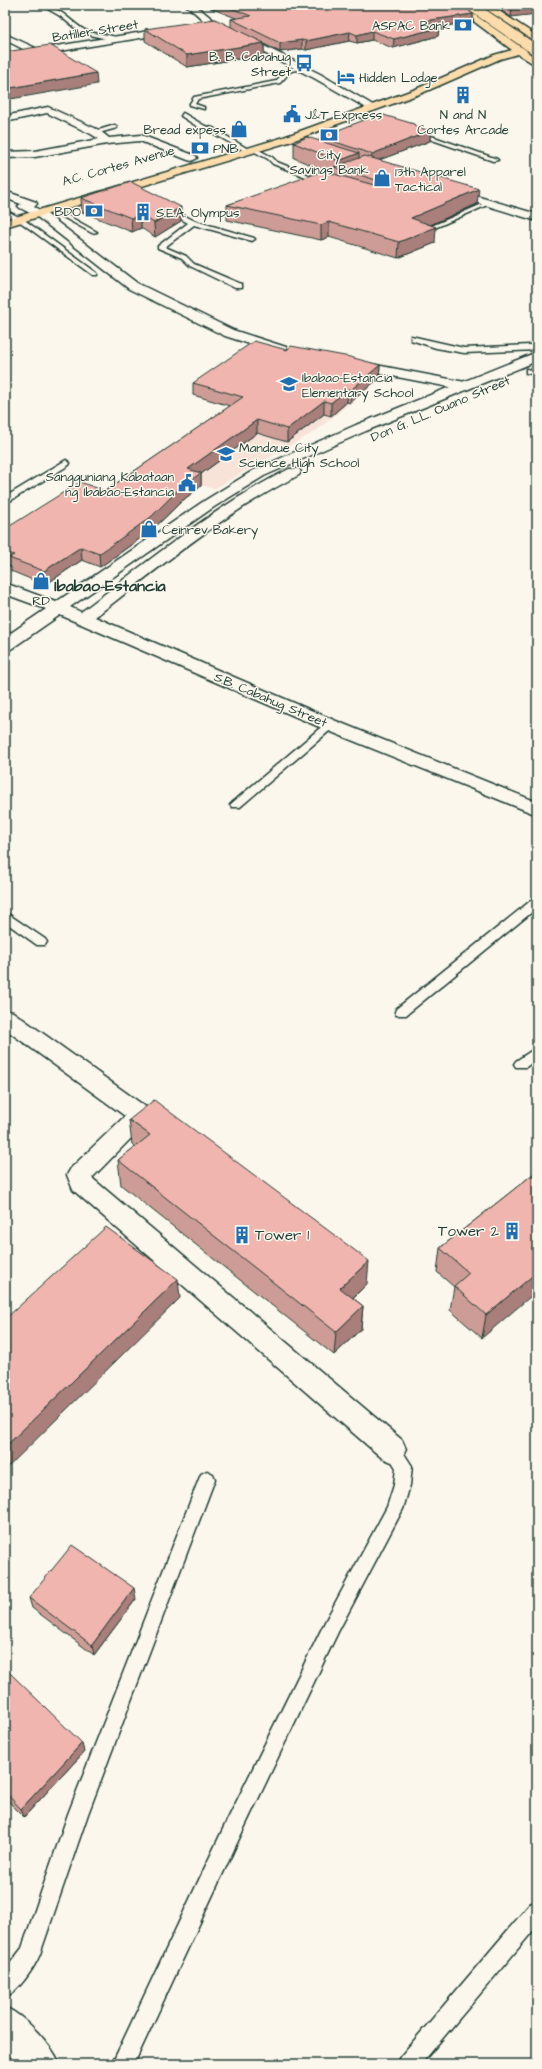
<svg xmlns="http://www.w3.org/2000/svg" width="542" height="2069" font-family="'Architects Daughter',sans-serif">
<rect width="100%" height="100%" fill="#fbf7ec"/>
<filter id="ink" filterUnits="userSpaceOnUse"><feTurbulence type="fractalNoise" baseFrequency=".025" numOctaves="2"/><feDisplacementMap in="SourceGraphic" scale="8" xChannelSelector="R" yChannelSelector="G"/><feConvolveMatrix kernelMatrix="1 2 1 2 8 2 1 2 1" color-interpolation-filters="sRGB"/></filter>
<g filter="url(#ink)">
<!-- built -->
<path fill="#f8e3d9" d="M 257,350 L 385,374 L 316,431 L 214,489 L 173,476 L 241,409 L 190,395 Z"/>
<g fill="none" stroke-linecap="round" stroke-linejoin="round">
<!-- lane casing -->
<g stroke="#1f3d34" stroke-width="3">
<path id="lane" d="M 41,5 C 58,5 70,21 83,29 C 93,36 108,32 119,39 L 116,41 L 81,33 L 60,16 Z
M 302,66 L 304,69 L 291,71 L 280,83 L 198,99 L 195,104 L 204,107 L 204,109 L 189,105 L 194,97 L 276,81 L 287,69 Z
M 355,112 L 379,120 L 380,121 L 377,123 L 353,115 Z
M 183,113 L 205,126 L 213,128 L 253,152 L 248,153 L 209,131 L 201,129 L 181,116 Z
M 115,125 L 117,128 L 95,134 L 92,132 Z
M 417,131 L 497,159 L 498,160 L 493,161 L 415,134 Z
M 255,148 L 272,157 L 277,162 L 326,182 L 321,183 L 273,164 L 268,159 L 253,151 L 252,150 Z
M 487,202 L 492,203 L 430,230 L 425,229 Z
M 165,206 L 195,221 L 254,238 L 255,239 L 252,241 L 194,225 L 165,247 L 186,256 L 194,264 L 241,284 L 241,288 L 235,288 L 190,266 L 182,258 L 158,248 L 158,246 L 188,223 L 163,209 L 163,207 Z
M 52,209 L 56,209 L 97,232 L 92,233 L 52,211 Z
M 5,210 L 23,219 L 97,273 L 97,275 L 93,275 L 19,221 L 5,215 Z
M 411,336 L 464,348 L 530,345 L 537,346 L 537,350 L 464,353 L 436,348 L 411,340 Z
M 526,369 L 537,371 L 537,375 L 526,373 Z
M 66,460 L 70,463 L 69,465 L 5,504 L 5,497 Z
M 330,722 L 335,725 L 334,727 L 240,807 L 232,807 L 230,805 L 232,803 L 326,723 Z
M 537,898 L 537,908 L 406,1015 L 396,1015 L 395,1012 L 396,1009 L 533,899 Z
M 5,912 L 45,939 L 47,942 L 45,945 L 37,945 L 5,922 Z
M 537,1047 L 537,1059 L 526,1067 L 516,1067 L 514,1064 L 516,1061 Z
M 392,1442 L 398,1444 L 412,1466 L 410,1485 L 403,1509 L 338,1632 L 237,1843 L 134,2064 L 112,2064 L 223,1829 L 326,1620 L 387,1507 L 394,1485 L 396,1468 L 384,1449 L 386,1444 Z
M 207,1471 L 213,1474 L 215,1479 L 88,1814 L 40,1954 C 35,1967 18,1992 5,1997 L 5,1970 L 22,1948 L 68,1814 L 199,1479 L 201,1474 Z
M 537,1901 L 537,1926 L 421,2064 L 396,2064 L 400,2057 L 530,1904 Z"/>
</g>
<!-- street casing -->
<g stroke="#1f3d34" stroke-width="3">
<path id="street" d="M 174,27 L 177,28 L 177,32 L 5,60 L 5,54 L 27,51 L 5,40 L 5,34 L 38,49 Z
M 48,107 L 99,130 L 109,138 L 141,135 L 196,156 L 197,158 L 192,161 L 188,160 L 140,141 L 107,144 L 35,157 L 5,158 L 5,152 L 35,151 L 99,139 L 91,134 L 47,113 L 5,122 L 5,116 Z
M 449,188 L 537,214 L 537,221 L 445,193 L 444,191 L 445,189 Z
M 5,191 L 36,202 L 37,204 L 34,207 L 44,212 L 137,283 L 233,330 L 286,347 L 287,350 L 281,354 L 225,336 L 129,289 L 36,216 L 20,208 L 18,206 L 21,204 L 5,198 Z
M 350,360 L 465,382 L 472,386 L 465,390 L 345,367 L 343,364 Z
M 5,1010 L 13,1012 L 146,1107 L 150,1113 L 144,1125 L 92,1178 L 402,1440 L 406,1449 L 402,1458 L 392,1462 L 382,1458 L 73,1190 L 67,1175 L 71,1168 L 125,1116 L 5,1029 Z"/>
</g>
<!-- secondary casing -->
<g stroke="#1f3d34" stroke-width="3">
<path id="secondary" d="M 186,5 L 195,5 L 216,22 L 320,74 L 378,108 L 373,111 L 370,110 L 314,78 L 210,26 Z
M 537,352 L 537,361 L 366,431 L 264,476 L 214,507 L 70,607 L 81,612 C 149,561 213,507 289,469 L 299,469 L 301,472 L 299,475 C 224,513 161,566 95,617 L 336,721 L 537,802 L 537,815 L 324,729 L 60,615 L 11,649 L 5,650 L 5,637 L 46,609 L 5,594 L 5,583 L 56,602 L 204,501 L 254,470 L 356,425 Z
M 5,2007 C 25,2016 51,2044 60,2064 L 18,2064 L 5,2051 Z"/>
</g>
<!-- primary casing -->
<g stroke="#1f3d34" stroke-width="3">
<path id="primary" d="M 452,5 L 461,5 L 521,47 L 536,42 L 480,5 L 490,5 L 537,36 L 537,48 L 526,51 L 537,59 L 537,66 L 518,54 L 500,59 L 422,93 L 289,142 L 5,227 L 5,220 L 281,138 L 416,89 L 494,55 L 512,50 Z"/>
</g>
<!-- lane -->
<use href="#lane" fill="#fbf7ec" fill-rule="evenodd"/>
<!-- street -->
<use href="#street" fill="#fbf7ec" fill-rule="evenodd"/>
<!-- secondary -->
<use href="#secondary" fill="#fbf7ec" fill-rule="evenodd"/>
<!-- primary -->
<use href="#primary" fill="#fddcac" fill-rule="evenodd"/>
<!-- primary-bridge casing -->
<g stroke="#1f3d34" stroke-width="11" stroke-linecap="butt">
<path id="primary-bridge" d="M 470,5 L 537,51"/>
</g>
<!-- primary-bridge -->
<use href="#primary-bridge" stroke="#fddcac" stroke-width="10"/>
</g>
<!-- wall -->
<path fill="#ce9c96" stroke="#1f3d34" d="M 210,5 L 462,5 L 473,14 L 473,22 L 437,27 L 439,28 L 438,36 L 393,48 L 372,40 L 357,43 L 349,41 L 306,50 L 302,49 L 280,52 L 264,44 L 264,55 L 187,67 L 145,41 L 145,29 L 231,27 L 231,19 L 236,18 L 210,8 Z
M 493,5 L 537,5 L 511,17 Z
M 415,126 L 430,131 L 430,141 L 379,160 L 477,204 L 431,225 L 435,243 L 398,258 L 329,237 L 321,240 L 227,220 L 227,205 L 330,173 L 294,158 L 294,143 L 320,141 L 320,137 Z
M 81,198 L 181,221 L 155,237 L 141,228 L 132,232 L 82,212 Z
M 287,350 L 380,365 L 379,378 L 350,403 L 347,402 L 331,416 L 324,414 L 287,442 L 257,433 L 201,474 L 201,486 L 182,501 L 152,530 L 100,567 L 82,560 L 45,585 L 11,571 L 11,567 L 5,564 L 5,529 L 105,491 L 230,406 L 193,395 L 193,383 Z
M 129,1120 L 367,1284 L 353,1298 L 363,1306 L 361,1329 L 334,1355 L 121,1185 L 118,1160 L 135,1147 L 132,1144 Z
M 537,1171 L 482,1338 L 450,1310 L 454,1287 L 437,1272 L 440,1248 Z
M 29,1598 L 136,1599 L 94,1655 L 32,1608 Z
M 5,1679 L 84,1752 L 24,1817 L 5,1798 Z"/>
<!-- shaded-wall -->
<path fill="#a87f7a" stroke="#1f3d34" d="M 537,5 L 537,14 L 511,17 L 512,9 Z
M 473,14 L 473,22 L 423,29 L 424,21 Z
M 439,28 L 438,36 L 393,48 L 394,39 Z
M 372,31 L 372,40 L 357,43 L 357,35 Z
M 350,32 L 349,41 L 306,50 L 306,41 Z
M 302,40 L 302,49 L 280,52 L 280,43 Z
M 264,43 L 264,55 L 187,67 L 187,55 Z
M 96,73 L 97,84 L 5,100 L 5,89 Z
M 430,131 L 430,141 L 371,163 L 372,154 Z
M 359,153 L 359,168 L 339,169 L 339,161 Z
M 479,189 L 477,204 L 410,234 L 411,218 Z
M 181,207 L 181,221 L 155,237 L 154,223 Z
M 141,215 L 141,228 L 132,232 L 131,218 Z
M 329,222 L 329,237 L 321,240 L 321,225 Z
M 436,227 L 435,243 L 398,258 L 399,242 Z
M 380,365 L 379,378 L 350,403 L 351,390 Z
M 348,389 L 347,402 L 331,416 L 331,403 Z
M 324,401 L 324,414 L 287,442 L 287,429 Z
M 257,420 L 257,433 L 201,474 L 201,486 L 182,501 L 152,530 L 100,567 L 99,554 L 188,469 Z
M 81,547 L 82,560 L 45,585 L 44,571 Z
M 369,1261 L 367,1284 L 338,1312 L 340,1288 Z
M 537,1272 L 537,1291 L 482,1338 L 486,1315 Z
M 178,1279 L 180,1298 L 5,1470 L 5,1447 Z
M 363,1306 L 361,1329 L 334,1355 L 336,1332 Z
M 134,1588 L 136,1599 L 94,1655 L 92,1645 Z
M 82,1743 L 84,1752 L 24,1817 L 21,1809 Z"/>
<!-- building -->
<path fill="#f0b5ae" stroke="#1f3d34" d="M 223,5 L 462,5 L 473,14 L 424,21 L 439,28 L 394,39 L 372,31 L 357,35 L 350,32 L 306,41 L 302,40 L 280,43 L 231,19 L 251,16 Z
M 506,5 L 537,5 L 512,9 Z
M 215,19 L 264,43 L 187,55 L 145,29 Z
M 50,45 L 96,73 L 5,89 L 5,52 Z
M 380,114 L 414,124 L 415,126 L 430,131 L 372,154 L 320,137 Z
M 307,137 L 359,153 L 339,161 L 294,143 Z
M 365,156 L 479,189 L 411,218 L 436,227 L 399,242 L 329,222 L 321,225 L 227,205 L 323,171 L 374,185 L 377,182 L 376,180 L 334,167 Z
M 131,182 L 181,207 L 154,223 L 141,215 L 131,218 L 81,198 Z
M 254,341 L 287,350 L 291,346 L 350,357 L 380,365 L 351,390 L 348,389 L 331,403 L 324,401 L 287,429 L 257,420 L 188,469 L 201,473 L 181,487 L 151,517 L 99,554 L 81,547 L 44,571 L 9,558 L 14,555 L 5,552 L 5,529 L 80,482 L 105,491 L 243,397 L 193,383 Z
M 154,1100 L 369,1261 L 340,1288 L 363,1306 L 336,1332 L 118,1160 L 150,1135 L 129,1120 Z
M 537,1171 L 537,1272 L 486,1315 L 454,1286 L 469,1273 L 440,1248 Z
M 106,1227 L 178,1279 L 5,1447 L 5,1319 Z
M 72,1545 L 134,1588 L 92,1645 L 29,1598 Z
M 10,1673 L 82,1743 L 21,1809 L 5,1792 L 5,1679 Z"/>
</g>
<!-- icons -->
<defs>
<g id="bank-bare" transform="scale(1.38)"><path d="M-6-4H6V4H-6ZM0-2.3a2.3 2.3 0 1 0 0 4.6a2.3 2.3 0 1 0 0-4.6Z" fill="#1f6fb2" stroke="#fbf7ec" stroke-width="2.5" paint-order="stroke"/></g>
<g id="bus-bare" transform="scale(1.38)"><path d="M-5-6H5V4H4V6H2V4H-2V6H-4V4H-5ZM-3.5-4V0h7V-4ZM-3.5 1.2v1.5H-2V1.2ZM2 1.2v1.5H3.5V1.2Z" fill="#1f6fb2" stroke="#fbf7ec" stroke-width="2.5" paint-order="stroke"/></g>
<g id="hotel-bare" transform="scale(1.38)"><path d="M-6-4.5h1.5V1H6V5H4.5V3h-9V5H-6ZM-4 0a1.8 1.8 0 1 1 3.6 0ZM.5 0V-2.5h3Q6-2.5 6 0Z" fill="#1f6fb2" stroke="#fbf7ec" stroke-width="2.5" paint-order="stroke"/></g>
<g id="building-bare" transform="scale(1.38)"><path d="M-4-6H4V6H1V3H-1V6H-4ZM-2.5-4.3h1.7v1.8h-1.7ZM.8-4.3h1.7v1.8H.8ZM-2.5-1h1.7V.8h-1.7ZM.8-1h1.7V.8H.8Z" fill="#1f6fb2" stroke="#fbf7ec" stroke-width="2.5" paint-order="stroke"/></g>
<g id="civic-bare" transform="scale(1.38)"><path d="M-.6-6.5H3V-4.5H.6V-3L4-1V1h2V6H-6V1h2V-1L-.6-3ZM-1.2 2.5V6h2.4V2.5Z" fill="#1f6fb2" stroke="#fbf7ec" stroke-width="2.5" paint-order="stroke"/></g>
<g id="shop-bare" transform="scale(1.38)"><path d="M-5-2.5h2.3a2.7 3.5 0 0 1 5.4 0H5L5.5 6h-11ZM-1.5-2.5h3a1.5 2.3 0 0 0-3 0Z" fill="#1f6fb2" stroke="#fbf7ec" stroke-width="2.5" paint-order="stroke"/></g>
<g id="school-bare" transform="scale(1.38)"><path d="M0-5L7-2L0 1L-7-2ZM-4 1L0 2.5L4 1V4Q0 6-4 4Z" fill="#1f6fb2" stroke="#fbf7ec" stroke-width="2.5" paint-order="stroke"/></g>
</defs>
<g fill-rule="evenodd">
<use href="#bank-bare" x="463" y="25"/>
<use href="#bus-bare" x="304" y="63"/>
<use href="#hotel-bare" x="346" y="77"/>
<use href="#building-bare" x="463" y="95"/>
<use href="#civic-bare" x="292" y="114"/>
<use href="#shop-bare" x="239" y="129"/>
<use href="#bank-bare" x="329" y="135"/>
<use href="#bank-bare" x="200" y="148"/>
<use href="#shop-bare" x="382" y="178"/>
<use href="#bank-bare" x="94" y="211"/>
<use href="#building-bare" x="143" y="212"/>
<use href="#school-bare" x="289" y="384"/>
<use href="#school-bare" x="226" y="454"/>
<use href="#civic-bare" x="187" y="483"/>
<use href="#shop-bare" x="149" y="529"/>
<use href="#shop-bare" x="41" y="581"/>
<use href="#building-bare" x="512" y="1231"/>
<use href="#building-bare" x="242" y="1235"/>
</g>
<g text-anchor="middle" stroke-width="3" stroke-linejoin="round" paint-order="stroke">
<!-- far-poi labels -->
<g font-size="13" fill="#1f3d34" stroke="#fbf7ec" text-anchor="start">
<text x="450" y="30" text-anchor="end">ASPAC Bank</text>
<text x="291" y="61" text-anchor="end">B. B. Cabahug<tspan x="291" dy="15">Street</tspan></text>
<text x="359" y="82">Hidden Lodge</text>
<text x="305" y="119">J&amp;T Express</text>
<text x="463" y="119" text-anchor="middle">N and N<tspan x="463" dy="15">Cortes Arcade</tspan></text>
<text x="226" y="134" text-anchor="end">Bread expess</text>
<text x="213" y="153">PNB</text>
<text x="329" y="159" text-anchor="middle">City<tspan x="329" dy="15">Savings Bank</tspan></text>
<text x="395" y="176">13th Apparel<tspan x="395" dy="15">Tactical</tspan></text>
<text x="81" y="216" text-anchor="end">BDO</text>
<text x="156" y="217">S.E.A. Olympus</text>
<text x="302" y="382">Ibabao-Estancia<tspan x="302" dy="15">Elementary School</tspan></text>
<text x="239" y="452">Mandaue City<tspan x="239" dy="15">Science High School</tspan></text>
<text x="174" y="481" text-anchor="end">Sangguniang Kabataan<tspan x="174" dy="15">ng Ibabao-Estancia</tspan></text>
<text x="162" y="534">Ceinrev Bakery</text>
<text x="41" y="605" text-anchor="middle">RD</text>
</g>
<!-- far-street labels -->
<g font-size="13" fill="#1f3d34" stroke="#fbf7ec">
<text transform="translate(95 30) rotate(-9)" y="5">Batiller Street</text>
<text transform="translate(118 165) rotate(-16)" y="5">A.C. Cortes Avenue</text>
<text transform="translate(440 408) rotate(-23)" y="5">Don G. LL. Ouano Street</text>
<text transform="translate(271 699) rotate(23)" y="5">S.B. Cabahug Street</text>
</g>
<!-- poi labels -->
<g font-size="15" fill="#1f3d34" stroke="#fbf7ec" text-anchor="end">
<text x="499" y="1236">Tower 2</text>
<text x="255" y="1240" text-anchor="start">Tower 1</text>
</g>
<!-- far-district labels -->
<g font-size="16" font-weight="bold" fill="#1f3d34" stroke="#fbf7ec">
<text x="110" y="591">Ibabao-Estancia</text>
</g>
</g>
<!-- margin -->
<rect width="542" height="2069" fill="none" stroke="#fbf7ec" stroke-width="20"/>
<rect x="10" y="10" width="522" height="2049" fill="none" stroke="#1f3d34" stroke-width="1.5" filter="url(#ink)"/>
</svg>
